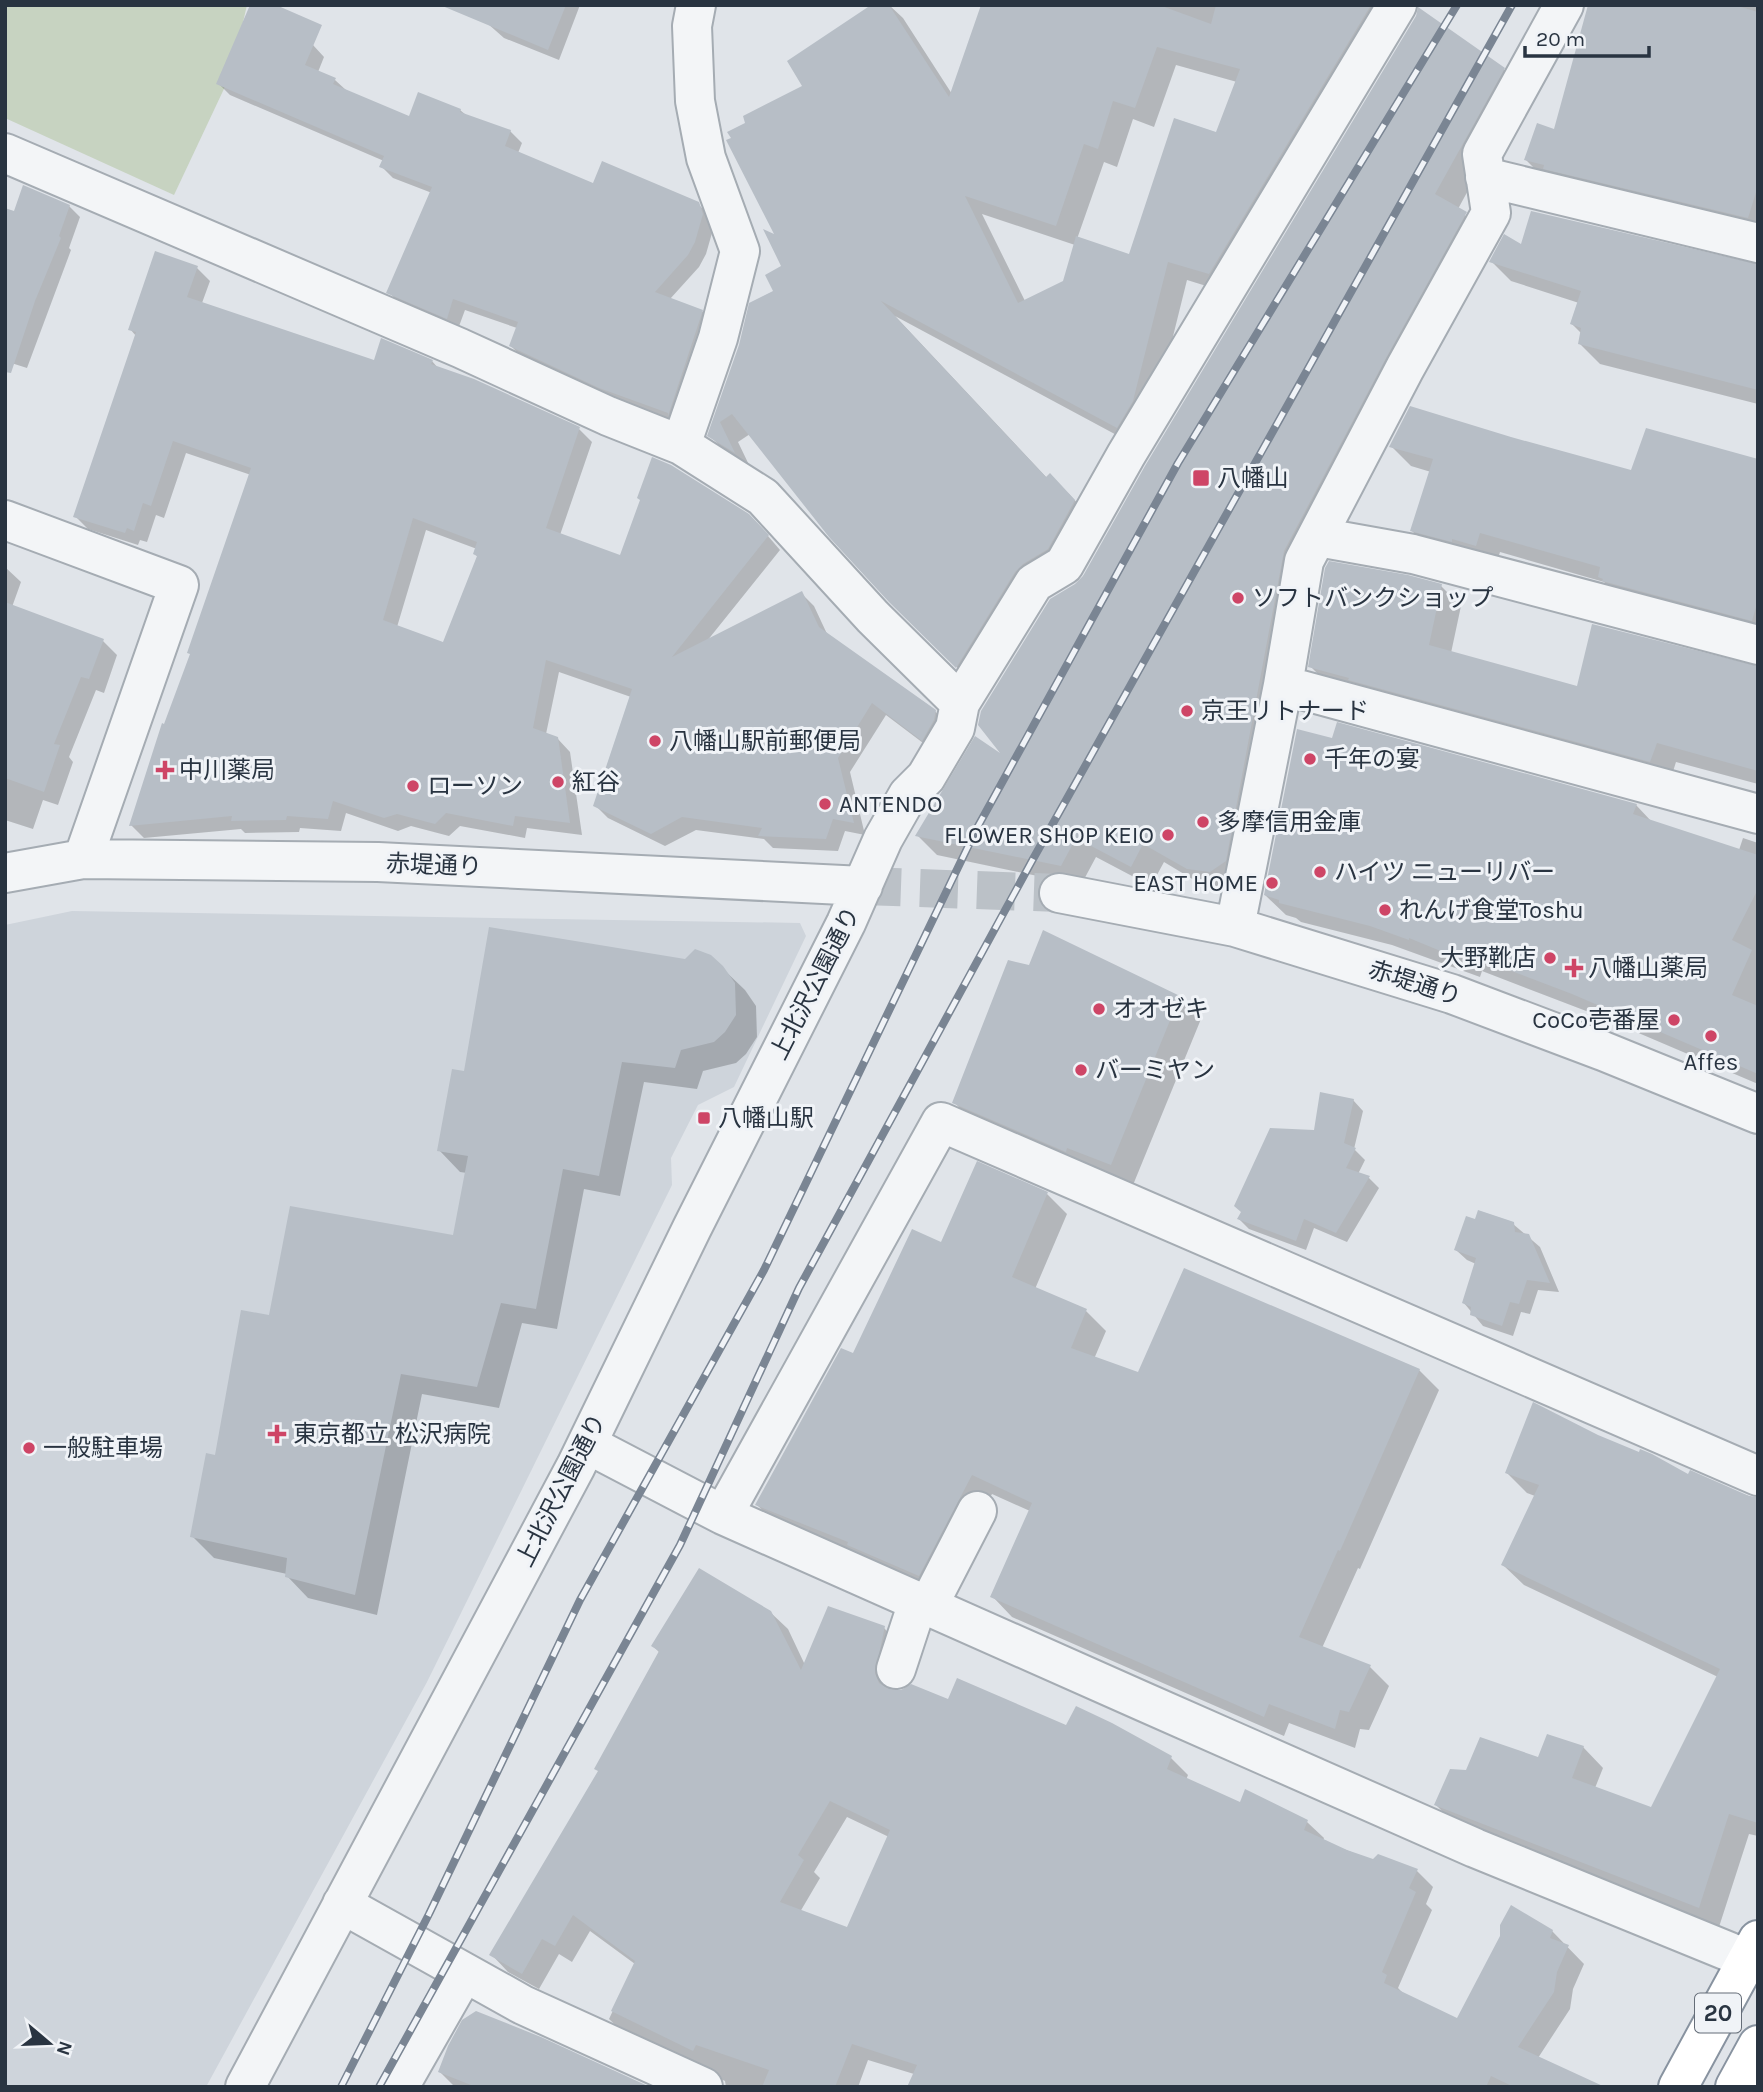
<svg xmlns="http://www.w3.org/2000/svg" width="1763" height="2092" font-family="Karla,'Noto Sans JP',sans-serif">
<rect width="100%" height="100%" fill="#e0e4e9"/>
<!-- built -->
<path fill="#ced4db" d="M 72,911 L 800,923 L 806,936 L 734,1087 L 698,1105 L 671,1158 L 672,1185 L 427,1682 L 206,2087 L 5,2087 L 5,925 Z"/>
<!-- green -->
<path fill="#c7d3c1" d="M 5,5 L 247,5 L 231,74 L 174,195 L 5,118 Z"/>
<!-- shadow -->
<path fill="#0003" fill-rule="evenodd" d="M 483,5 L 580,5 L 559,60 L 504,38 L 479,16 Z
M 874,5 L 889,5 L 903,18 L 952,94 L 983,5 L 1405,5 L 1229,293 L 1187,280 L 1152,421 L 1137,446 L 895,316 L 1047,478 L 1069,494 L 1094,521 L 976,686 L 890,601 L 750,434 L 738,442 L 751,469 L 729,455 L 709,435 L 775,292 L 784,267 L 778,238 L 747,124 L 805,86 ZM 1176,65 L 1237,82 L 1217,134 L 1130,256 L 1077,239 L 1104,162 L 1117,167 L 1133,119 L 1154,127 ZM 982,214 L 1075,245 L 1064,282 L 1025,301 Z
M 1603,5 L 1758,5 L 1758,235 L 1546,180 L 1526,160 L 1555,131 Z
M 313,45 L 324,57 L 318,72 L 335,80 L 347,91 L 410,119 L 460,110 L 466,115 L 510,131 L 522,143 L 518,153 L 594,185 L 698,204 L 710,216 L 714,226 L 706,254 L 699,267 L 670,299 L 702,311 L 713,323 L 680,426 L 613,399 L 522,357 L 511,346 L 517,328 L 465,310 L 458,329 L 400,304 L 389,292 L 432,193 L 393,178 L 381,166 L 384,161 L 230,95 L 218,83 Z
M 1503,69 L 1523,89 L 1458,209 L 1485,233 L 1304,572 L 1231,891 L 1209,889 L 1164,862 L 1151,886 L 1096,857 L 1081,885 L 937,855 L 917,835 L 1006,759 L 1076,585 Z
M 69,206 L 80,217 L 69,248 L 71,250 L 27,368 L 5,361 L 16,213 Z
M 1522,247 L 1758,266 L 1758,404 L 1600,364 L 1580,344 L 1582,334 L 1572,324 L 1579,303 L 1511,281 L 1491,261 Z
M 197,268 L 210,281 L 202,303 L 375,362 L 432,361 L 438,368 L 579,429 L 592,442 L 560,535 L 621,557 L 762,529 L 780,550 L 707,641 L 801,593 L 814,606 L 828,636 L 931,707 L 948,725 L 935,752 L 886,715 L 850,772 L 865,835 L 845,831 L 838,851 L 773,848 L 764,839 L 696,830 L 665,846 L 608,818 L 595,805 L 631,697 L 559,672 L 546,734 L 557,738 L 570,752 L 582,835 L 527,828 L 525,838 L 460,826 L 449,836 L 411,826 L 398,831 L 346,813 L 341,831 L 300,828 L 299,832 L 245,833 L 241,829 L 144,838 L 131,825 L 192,655 L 251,475 L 186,453 L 164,518 L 156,515 L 147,542 L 140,540 L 138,545 L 88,529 L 75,516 L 136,336 L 130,329 ZM 426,530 L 477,549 L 475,554 L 478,557 L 444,644 L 397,627 Z
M 1391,446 L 1632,472 L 1758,461 L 1758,636 L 1624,601 L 1604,582 L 1500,552 L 1496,565 L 1432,551 L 1412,531 L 1431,472 L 1411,466 Z
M 5,567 L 21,582 L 12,607 L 103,641 L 117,655 L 104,693 L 96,690 L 69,757 L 73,762 L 58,805 L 43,800 L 33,829 L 5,820 Z
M 1441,586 L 1461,606 L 1451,653 L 1578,689 L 1758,668 L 1758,784 L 1676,762 L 1670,781 L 1330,686 L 1310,666 Z
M 1636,805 L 1652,822 L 1739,850 L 1743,838 L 1758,843 L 1758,1002 L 1756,1007 L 1758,1008 L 1758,1084 L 1594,1014 L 1482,971 L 1480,977 L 1392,945 L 1301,922 L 1296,918 L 1286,915 L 1265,895 Z
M 722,968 L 745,990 L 756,1006 L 757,1037 L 746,1054 L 736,1063 L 703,1071 L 697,1089 L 644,1082 L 620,1196 L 584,1189 L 557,1329 L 522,1323 L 499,1408 L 422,1394 L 377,1615 L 308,1598 L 287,1576 L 287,1574 L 214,1558 L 192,1536 L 216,1457 L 271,1317 L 455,1237 L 467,1173 L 460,1172 L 439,1150 L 466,1073 Z
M 1179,997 L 1201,1019 L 1133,1185 L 975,1124 L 954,1102 Z
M 1353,1100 L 1363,1111 L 1354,1149 L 1365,1160 L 1358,1174 L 1369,1178 L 1379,1188 L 1347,1242 L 1314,1228 L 1306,1250 L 1249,1229 L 1239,1219 L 1315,1132 Z
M 977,1164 L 1047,1194 L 1067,1214 L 1035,1289 L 1086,1311 L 1106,1331 L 1094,1359 L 1139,1374 L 1419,1370 L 1439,1390 L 1360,1569 L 1358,1568 L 1322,1648 L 1370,1667 L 1389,1686 L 1369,1730 L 1360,1729 L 1355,1748 L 1289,1723 L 1284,1736 L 1012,1617 L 993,1597 L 1030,1511 L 992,1494 L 939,1594 L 777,1524 L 757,1505 L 854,1356 L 941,1244 Z
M 1513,1224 L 1540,1247 L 1559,1292 L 1538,1290 L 1530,1314 L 1521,1312 L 1513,1336 L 1483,1326 L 1464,1303 L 1476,1264 L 1467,1260 L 1456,1250 Z
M 1597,1436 L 1689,1476 L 1758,1499 L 1758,1836 L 1749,1834 L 1719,1927 L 1456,1825 L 1436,1805 L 1468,1772 L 1539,1759 L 1583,1747 L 1603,1768 L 1595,1788 L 1651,1809 L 1718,1677 L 1524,1585 L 1503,1565 L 1535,1496 L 1527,1493 L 1507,1473 Z
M 770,1612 L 788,1629 L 805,1665 L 884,1628 L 900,1645 L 890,1691 L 949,1701 L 1066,1728 L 1171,1758 L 1188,1775 L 1186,1780 L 1241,1804 L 1246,1792 L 1307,1822 L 1324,1838 L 1323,1841 L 1374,1861 L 1417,1871 L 1433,1887 L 1426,1904 L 1432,1910 L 1398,1988 L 1403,1993 L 1457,2020 L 1552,1931 L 1584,1964 L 1573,1989 L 1570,2009 L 1538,2058 L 1601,2087 L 908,2087 L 914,2074 L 868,2060 L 858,2087 L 726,2087 L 725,2081 L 626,2035 L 609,2019 L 635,1964 L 590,1931 L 572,1962 L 559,1954 L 539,1989 L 508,1972 L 492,1955 L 599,1771 L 660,1653 L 653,1646 ZM 847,1817 L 889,1837 L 848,1929 L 800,1912 L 820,1878 L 814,1872 Z
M 440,2072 L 645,2087 L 455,2087 Z"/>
<!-- building -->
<path fill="#b7bec6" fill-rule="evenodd" d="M 250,5 L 276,5 L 322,25 L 305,65 L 336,78 L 333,84 L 409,116 L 418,92 L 461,109 L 460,112 L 511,130 L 505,146 L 593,183 L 602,161 L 699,202 L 703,214 L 695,242 L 688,255 L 655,292 L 703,310 L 668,416 L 668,413 L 599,388 L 509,346 L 518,322 L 453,299 L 447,319 L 386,293 L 432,187 L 379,167 L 384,156 L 216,84 Z
M 440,5 L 566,5 L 548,50 Z
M 871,5 L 889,5 L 949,97 L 981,5 L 1159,5 L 1211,24 L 1216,5 L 1371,5 L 1209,274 L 1168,262 L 1133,401 L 1117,428 L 881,301 L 1046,477 L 1050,473 L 1075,500 L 1048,549 L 1023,564 L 1015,572 L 956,668 L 889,602 L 829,537 L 732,414 L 720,422 L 735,453 L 707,436 L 739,345 L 749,303 L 773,291 L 765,275 L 781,266 L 763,229 L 774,234 L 726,140 L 731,138 L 727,132 L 745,123 L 743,116 L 802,86 L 787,61 ZM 1157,47 L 1240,69 L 1216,132 L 1174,118 L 1129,254 L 1076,236 L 1063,281 L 1018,303 L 965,196 L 1056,226 L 1084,144 L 1098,149 L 1113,101 L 1135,108 Z
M 1588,5 L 1734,5 L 1758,12 L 1758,186 L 1748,218 L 1543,169 L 1544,165 L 1524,160 L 1537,123 L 1554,129 Z
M 1418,7 L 1505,68 L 1435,194 L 1467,212 L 1386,358 L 1284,551 L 1226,861 L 1210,872 L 1187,869 L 1143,844 L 1131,867 L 1076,838 L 1061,866 L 915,836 L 975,736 L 1000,753 L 978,725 L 981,711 L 1050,599 L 1075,584 L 1083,576 L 1145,466 L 1416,16 Z
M 23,185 L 70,205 L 59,236 L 61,238 L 35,301 L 11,373 L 5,372 L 5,208 L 14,211 Z
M 1531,211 L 1758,264 L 1758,390 L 1578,344 L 1581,328 L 1570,324 L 1581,291 L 1489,262 L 1504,234 L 1521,244 Z
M 155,251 L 198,266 L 187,297 L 374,360 L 381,338 L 433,360 L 431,364 L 474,379 L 580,427 L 546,528 L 620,555 L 640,500 L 637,498 L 652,457 L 671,465 L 749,514 L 769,535 L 672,657 L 802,591 L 819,627 L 936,710 L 934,720 L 922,741 L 872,703 L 838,758 L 854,823 L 833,819 L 826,839 L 758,836 L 762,828 L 682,817 L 651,834 L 593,806 L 632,689 L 546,660 L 533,728 L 558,737 L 570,823 L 515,816 L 513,826 L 446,813 L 435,824 L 397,814 L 384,818 L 333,801 L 328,819 L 287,816 L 286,820 L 231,821 L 232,816 L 129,826 L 162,723 L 164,724 L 190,654 L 187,653 L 251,468 L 173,441 L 151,506 L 143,503 L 134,531 L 127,528 L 125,533 L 73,517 L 136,332 L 128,330 ZM 413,518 L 477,542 L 473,554 L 477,556 L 443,642 L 383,620 Z
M 1410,406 L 1511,437 L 1631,470 L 1646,428 L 1758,459 L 1758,600 L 1752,621 L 1602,581 L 1603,579 L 1598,577 L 1600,567 L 1480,533 L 1476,546 L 1452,539 L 1452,542 L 1410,531 L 1433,459 L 1389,447 Z
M 1329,561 L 1408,575 L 1442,584 L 1429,645 L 1577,686 L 1592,624 L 1758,666 L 1758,771 L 1657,743 L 1650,762 L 1348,680 L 1349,678 L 1308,667 L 1325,568 Z
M 5,602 L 104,639 L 89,679 L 81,677 L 54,744 L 60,745 L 44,792 L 5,778 Z
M 1337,722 L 1637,804 L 1633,814 L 1758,855 L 1758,889 L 1732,940 L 1752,950 L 1732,995 L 1758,1006 L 1758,1074 L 1572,994 L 1462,952 L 1460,959 L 1409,938 L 1409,940 L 1370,926 L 1279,903 L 1279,900 L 1264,895 L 1297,729 L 1332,738 Z
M 489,927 L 685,959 L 695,949 L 711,955 L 723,966 L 735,983 L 736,1015 L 725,1032 L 714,1042 L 681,1050 L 675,1068 L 622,1062 L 599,1176 L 563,1169 L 536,1309 L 501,1303 L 477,1387 L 401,1374 L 355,1595 L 285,1577 L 287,1558 L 190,1537 L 206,1453 L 215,1455 L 241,1310 L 269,1315 L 290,1206 L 453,1235 L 468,1156 L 437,1151 L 452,1069 L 464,1071 Z
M 1043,930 L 1180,996 L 1111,1165 L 1067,1148 L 1066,1152 L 952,1103 L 1008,960 L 1029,965 Z
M 1320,1092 L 1354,1099 L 1344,1143 L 1356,1148 L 1346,1168 L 1370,1176 L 1336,1233 L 1304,1219 L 1296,1241 L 1237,1219 L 1241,1212 L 1234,1206 L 1270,1128 L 1314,1130 Z
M 977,1161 L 1048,1192 L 1012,1277 L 1087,1309 L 1071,1348 L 1138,1372 L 1184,1268 L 1420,1369 L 1340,1551 L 1338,1550 L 1299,1637 L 1371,1665 L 1349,1712 L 1340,1710 L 1335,1729 L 1269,1704 L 1264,1717 L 990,1597 L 1032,1503 L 972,1475 L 919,1576 L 847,1545 L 848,1542 L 755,1505 L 841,1348 L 853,1353 L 912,1229 L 941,1242 Z
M 1478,1210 L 1514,1222 L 1515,1232 L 1529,1234 L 1550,1283 L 1527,1280 L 1519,1304 L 1510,1302 L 1502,1326 L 1470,1315 L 1471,1307 L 1462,1303 L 1476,1258 L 1454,1250 L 1466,1216 L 1475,1219 Z
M 1533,1402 L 1598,1435 L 1639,1452 L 1640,1449 L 1652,1454 L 1688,1474 L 1690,1470 L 1749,1496 L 1758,1497 L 1758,1823 L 1729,1814 L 1699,1908 L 1434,1805 L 1450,1769 L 1466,1770 L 1480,1737 L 1538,1757 L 1547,1734 L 1584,1746 L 1572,1778 L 1651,1807 L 1720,1669 L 1501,1565 L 1539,1485 L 1505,1473 Z
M 699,1568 L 771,1611 L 801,1670 L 828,1606 L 885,1626 L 875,1673 L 879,1683 L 889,1689 L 901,1690 L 911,1684 L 948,1699 L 957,1678 L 1066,1725 L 1076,1706 L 1112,1723 L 1172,1756 L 1167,1769 L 1240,1802 L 1245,1789 L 1308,1820 L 1304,1830 L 1347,1850 L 1373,1859 L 1378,1854 L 1418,1869 L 1409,1888 L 1416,1892 L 1382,1972 L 1387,1975 L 1384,1983 L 1457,2018 L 1500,1936 L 1500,1925 L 1511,1905 L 1553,1930 L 1550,1938 L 1569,1945 L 1557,1972 L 1554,1992 L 1518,2047 L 1605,2087 L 1514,2087 L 1491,2076 L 1486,2087 L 907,2087 L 917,2065 L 852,2044 L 835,2087 L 762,2087 L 769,2070 L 696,2045 L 693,2051 L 611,2011 L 635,1961 L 573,1915 L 555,1946 L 542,1939 L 522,1974 L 489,1955 L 598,1771 L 594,1769 L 659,1651 L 651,1646 ZM 830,1801 L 890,1830 L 847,1927 L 780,1902 L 804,1860 L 798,1855 Z
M 476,2011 L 541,2037 L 650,2087 L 476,2087 L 438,2072 L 448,2046 L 462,2020 Z"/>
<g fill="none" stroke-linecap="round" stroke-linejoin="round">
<!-- minor-tunnel -->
<path stroke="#bbc1c7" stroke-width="38" stroke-dasharray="38 19" stroke-linecap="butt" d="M 863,886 L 1059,893"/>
<!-- minor casing -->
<g stroke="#a5acb3" stroke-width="42">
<path id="minor" d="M 5,153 L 460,348 L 608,416 L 681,445 L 763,497 L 873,617 L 960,703
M 1485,177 L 1758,243
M 681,445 L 718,338 L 740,251 L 706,158 L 695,101 L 692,26 L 696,5
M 5,520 L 179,585 L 83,859
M 1318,537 L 1413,554 L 1758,645
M 1283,685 L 1758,814
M 5,873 L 83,859 L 378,862 L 863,886
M 1059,893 L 1235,927 L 1452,994 L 1603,1051 L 1758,1114
M 1235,927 L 1283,685 L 1304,561 L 1405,368 L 1491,213 L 1482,154 L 1564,5
M 587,1444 L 723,1515 L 1142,1701 L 1475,1848 L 1747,1959
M 723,1515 L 941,1122 L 1758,1476
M 928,1606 L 977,1511
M 896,1669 L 918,1602
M 342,1904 L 523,2005 L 703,2087
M 245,2087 L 576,1466 L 692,1228 L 846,923 L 883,839 L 908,795 L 926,777 L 955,728 L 960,703 L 1034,583 L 1064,565 L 1126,455 L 1397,5
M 399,2087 L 464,1973"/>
</g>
<!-- highway casing -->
<g stroke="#8893a0" stroke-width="42">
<path id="highway" d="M 1678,2087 L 1758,1940
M 1735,2087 L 1758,2045"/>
</g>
<!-- minor -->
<use href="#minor" stroke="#f3f5f7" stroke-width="38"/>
<!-- highway -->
<use href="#highway" stroke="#fff" stroke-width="38"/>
<!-- rail casing -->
<g stroke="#7a8593" stroke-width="8">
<path id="rail" d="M 341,2087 L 429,1914 L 580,1600 L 764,1270 L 977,828 L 1178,463 L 1457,5
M 379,2087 L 680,1545 L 799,1288 L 1033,859 L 1512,5"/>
</g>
<!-- rail -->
<use href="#rail" stroke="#f0f3f7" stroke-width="5" stroke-dasharray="16" stroke-linecap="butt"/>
</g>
<!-- markers -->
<g fill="#ce4566" stroke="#f0f3f7" stroke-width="2.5">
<rect x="1192" y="469" width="18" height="18" rx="3.5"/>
<circle cx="1238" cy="598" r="7"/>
<circle cx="1187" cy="711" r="7"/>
<circle cx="655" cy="741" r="7"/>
<circle cx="1310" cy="759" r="7"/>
<path d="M161.5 759.5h7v7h7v7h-7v7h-7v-7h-7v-7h7z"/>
<circle cx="558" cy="782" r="7"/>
<circle cx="413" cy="786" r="7"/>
<circle cx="825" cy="804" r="7"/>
<circle cx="1203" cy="822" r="7"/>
<circle cx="1168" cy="835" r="7"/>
<circle cx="1320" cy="872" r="7"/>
<circle cx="1272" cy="883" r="7"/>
<circle cx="1385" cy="910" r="7"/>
<circle cx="1550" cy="958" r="7"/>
<path d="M1570.5 957.5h7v7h7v7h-7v7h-7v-7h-7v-7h7z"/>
<circle cx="1099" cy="1009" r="7"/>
<circle cx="1674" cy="1020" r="7"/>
<circle cx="1711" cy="1036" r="7"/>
<circle cx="1081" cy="1070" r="7"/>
<rect x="697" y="1111" width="14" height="14" rx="3.5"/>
<path d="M273.5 1423.5h7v7h7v7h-7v7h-7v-7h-7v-7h7z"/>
<circle cx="29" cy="1448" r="7"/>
</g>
<g text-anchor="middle" stroke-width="6" stroke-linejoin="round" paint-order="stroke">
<!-- shield labels -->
<rect fill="#f0f3f7" stroke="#656d78" stroke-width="2" x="1695" y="1993.5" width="46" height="39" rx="5"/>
<g font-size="23" font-weight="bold" fill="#293441">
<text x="1718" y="2021">20</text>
</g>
<!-- poi labels -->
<g font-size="24" fill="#293441" stroke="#f0f3f7" text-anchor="start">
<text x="1217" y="486">八幡山</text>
<text x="1252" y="606">ソフトバンクショップ</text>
<text x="1201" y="719">京王リトナード</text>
<text x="669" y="749">八幡山駅前郵便局</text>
<text x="1324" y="767">千年の宴</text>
<text x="179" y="778">中川薬局</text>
<text x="572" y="790">紅谷</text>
<text x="427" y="794">ローソン</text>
<text x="839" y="812">ANTENDO</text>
<text x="1217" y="830">多摩信用金庫</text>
<text x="1154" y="843" text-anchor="end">FLOWER SHOP KEIO</text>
<text x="1334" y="880">ハイツ ニューリバー</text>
<text x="1258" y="891" text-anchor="end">EAST HOME</text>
<text x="1399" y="918">れんげ食堂Toshu</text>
<text x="1536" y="966" text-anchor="end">大野靴店</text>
<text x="1588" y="976">八幡山薬局</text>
<text x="1113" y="1017">オオゼキ</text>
<text x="1660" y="1028" text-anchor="end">CoCo壱番屋</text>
<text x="1711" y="1070" text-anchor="middle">Affes</text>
<text x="1095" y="1078">バーミヤン</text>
<text x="718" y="1126">八幡山駅</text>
<text x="293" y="1442">東京都立 松沢病院</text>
<text x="43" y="1456">一般駐車場</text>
</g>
<!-- street labels -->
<g font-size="24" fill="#293441" stroke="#f0f3f7">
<text transform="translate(434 865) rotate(2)" y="8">赤堤通り</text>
<text transform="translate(815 983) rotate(-63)" y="8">上北沢公園通り</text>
<text transform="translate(1415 983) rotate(18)" y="8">赤堤通り</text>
<text transform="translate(561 1490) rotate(-63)" y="8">上北沢公園通り</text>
</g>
</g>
<!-- border -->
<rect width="1763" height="2092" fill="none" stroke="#293441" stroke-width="14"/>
<!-- north arrow -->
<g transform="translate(49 2043) rotate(109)" stroke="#f0f3f7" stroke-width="5" paint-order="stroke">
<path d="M0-5L12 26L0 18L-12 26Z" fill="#293441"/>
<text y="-10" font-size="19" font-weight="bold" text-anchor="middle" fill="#293441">N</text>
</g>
<!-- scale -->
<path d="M1525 46v10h124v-10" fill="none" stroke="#293441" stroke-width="3.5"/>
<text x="1536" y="46" font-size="21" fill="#293441" stroke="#f0f3f7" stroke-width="5" paint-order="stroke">20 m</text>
</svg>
